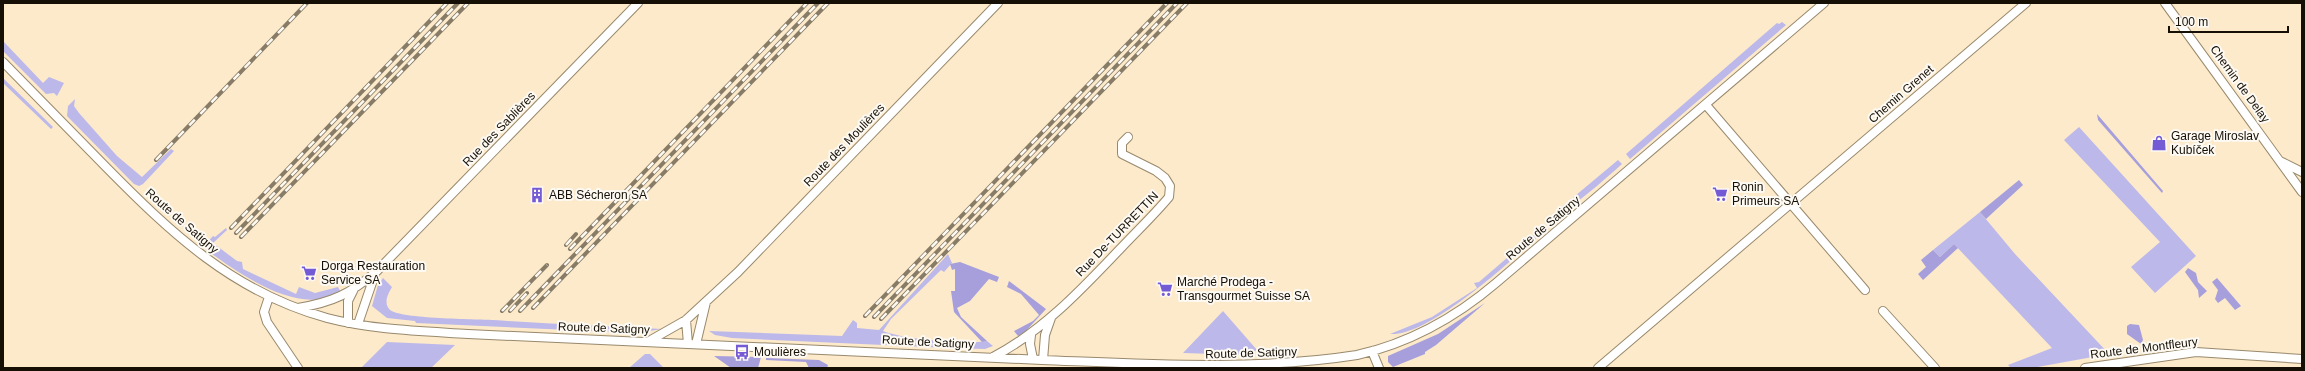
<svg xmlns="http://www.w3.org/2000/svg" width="2305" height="371" font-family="Arial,sans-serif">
<rect width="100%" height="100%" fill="#fceacb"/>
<!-- green -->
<path fill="#bcb8ea" d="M 1782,22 L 1786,25 L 1630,159 L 1626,154 L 1777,23 L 1779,24 Z
M 3,41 L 43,83 L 49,77 L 64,83 L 57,96 L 54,93 L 46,94 L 3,51 Z
M 3,78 L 53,127 L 51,129 L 3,83 Z
M 75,99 L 74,106 L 79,113 L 117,156 L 142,177 L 171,149 L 174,151 L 143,184 L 139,186 L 134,184 L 67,116 L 68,106 Z
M 2079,127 L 2196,256 L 2155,293 L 2131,267 L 2160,242 L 2064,140 Z
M 1618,160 L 1622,164 C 1613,172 1565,216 1557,211 Z
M 1980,212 L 2015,254 L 2109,354 L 2032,368 L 2011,368 L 2008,365 L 2052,348 L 1954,244 L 1940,257 L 1933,250 Z
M 1543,227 L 1544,232 C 1513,258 1430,337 1390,334 L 1432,317 L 1477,288 L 1474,283 L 1479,282 Z
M 226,228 L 227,230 L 213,243 L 237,261 L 242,262 L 243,269 L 296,294 L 299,287 L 315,293 L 338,287 L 340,291 C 301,319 237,272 205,249 L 204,246 L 213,236 L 215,237 Z
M 948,254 L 952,263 L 944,272 L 941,270 L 891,319 L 883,331 C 902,339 967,345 987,341 L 993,346 L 985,349 L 950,348 L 732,338 L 715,335 L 709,331 L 842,336 L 853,320 L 857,323 L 857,328 L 879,330 Z
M 383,278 L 392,287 C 388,294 383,303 390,310 C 401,319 476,319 493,320 C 549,324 605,326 662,329 L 637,333 L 416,323 L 415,321 L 387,318 L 372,306 L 378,285 Z
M 1223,311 L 1257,350 L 1247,355 L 1183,353 Z
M 387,342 L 455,345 L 431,368 L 361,368 Z
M 645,354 L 650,354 L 663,367 L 629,368 Z"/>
<!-- forest -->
<path fill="#a69fdc" d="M 2097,114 L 2163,191 L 2162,193 L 2098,120 Z
M 2019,180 L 2023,185 L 1986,219 L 1980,212 Z
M 1954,244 L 1958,248 L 1923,280 L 1918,274 L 1926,267 L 1921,260 L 1933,250 L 1940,257 Z
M 960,262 L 999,277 L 997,282 L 989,279 L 970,301 L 957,308 L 961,317 L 987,341 L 982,342 L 954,312 L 951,291 L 955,291 L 955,269 L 952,270 L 950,264 Z
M 2188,268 L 2196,273 L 2198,282 L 2207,291 L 2199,298 L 2198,290 L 2185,272 Z
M 2217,278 L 2241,306 L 2235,310 L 2225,298 L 2218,303 L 2215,299 L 2218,290 L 2212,282 Z
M 1009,281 L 1046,309 L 1025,332 L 1018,336 L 1014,331 L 1033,321 L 1039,315 L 1021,294 L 1007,287 Z
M 1485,303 L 1436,345 L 1425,352 L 1425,354 L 1393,367 L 1388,362 L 1388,356 L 1438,334 Z
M 2130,324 L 2139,325 L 2143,340 L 2141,344 L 2127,334 L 2127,326 Z
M 714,356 L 761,357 L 758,368 L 731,368 Z
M 766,358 L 819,360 L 828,365 L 827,368 L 809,368 L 806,362 L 766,360 Z"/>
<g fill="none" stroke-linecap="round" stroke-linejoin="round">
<!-- minor casing -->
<g stroke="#99896c" stroke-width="10">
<path id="minor" d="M 2165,3 L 2302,192
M 3,62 C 37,97 71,131 105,166 C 171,233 233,292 327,318 C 373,330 420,331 468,334 C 659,342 850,352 1042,360 C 1145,364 1255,371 1357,355 C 1410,343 1455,318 1496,283 L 1824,3
M 1706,105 L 1865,290
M 2282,162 L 2302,172
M 269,297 L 264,312 L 267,322 L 298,368
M 298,308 C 333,302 350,294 377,271 L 638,3
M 1883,311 L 1935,368
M 686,320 L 688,344
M 348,323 L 348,301 L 353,291
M 358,324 L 375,274
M 1031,335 L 1030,344 L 1033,359
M 649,341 L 686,320 L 738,272 L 998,3
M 696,344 L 706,302
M 1372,351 L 1379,368
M 993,357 C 1043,331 1082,289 1121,248 C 1137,231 1154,215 1169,197 L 1170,186 L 1165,178 L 1156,171 L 1122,154 L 1122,143 L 1128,137
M 1043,360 L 1045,335 L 1051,318
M 1598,368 L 2026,3
M 2085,368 L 2196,352 L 2302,359"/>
</g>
<!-- minor -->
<use href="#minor" stroke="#fff" stroke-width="8"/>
<!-- rail casing -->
<g stroke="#887c67" stroke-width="4">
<path id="rail" d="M 156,160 L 307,3
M 231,228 L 447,3
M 236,233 L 458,3
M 241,237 L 468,3
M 566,245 L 576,234
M 570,249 L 807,3
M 533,308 L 828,3
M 502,311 L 547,265
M 510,311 L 527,293
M 520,311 L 818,3
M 865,316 L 1167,3
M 874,317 L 1177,3
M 881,319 L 1187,3"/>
</g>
<!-- rail -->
<use href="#rail" stroke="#fdf9f3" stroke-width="2.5" stroke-dasharray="8" stroke-linecap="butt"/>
</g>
<!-- icons -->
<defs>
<g id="shop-bare" transform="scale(1.2)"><path d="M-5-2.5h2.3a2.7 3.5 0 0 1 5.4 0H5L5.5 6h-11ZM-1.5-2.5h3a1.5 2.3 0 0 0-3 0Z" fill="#745bd5" stroke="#fdf9f3" stroke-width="2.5" paint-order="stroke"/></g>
<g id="supermarket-bare" transform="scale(1.2)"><path d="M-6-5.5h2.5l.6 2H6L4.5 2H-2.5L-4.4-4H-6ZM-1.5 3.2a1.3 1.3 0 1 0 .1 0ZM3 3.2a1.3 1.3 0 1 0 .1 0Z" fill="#745bd5" stroke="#fdf9f3" stroke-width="2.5" paint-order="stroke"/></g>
<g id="building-bare" transform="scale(1.2)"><path d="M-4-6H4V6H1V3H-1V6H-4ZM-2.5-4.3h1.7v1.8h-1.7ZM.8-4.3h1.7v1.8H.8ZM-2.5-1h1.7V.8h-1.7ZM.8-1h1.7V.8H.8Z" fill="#745bd5" stroke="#fdf9f3" stroke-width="2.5" paint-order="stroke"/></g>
<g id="bus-bare" transform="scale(1.2)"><path d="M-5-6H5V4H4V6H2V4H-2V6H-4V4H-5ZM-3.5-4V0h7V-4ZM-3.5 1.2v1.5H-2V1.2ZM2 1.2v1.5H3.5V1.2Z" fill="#745bd5" stroke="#fdf9f3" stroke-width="2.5" paint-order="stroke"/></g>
</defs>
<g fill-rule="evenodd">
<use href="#shop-bare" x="2159" y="143"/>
<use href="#supermarket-bare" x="1720" y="194"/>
<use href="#building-bare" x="537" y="195"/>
<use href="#supermarket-bare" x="309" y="273"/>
<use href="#supermarket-bare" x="1165" y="289"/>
<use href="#bus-bare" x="742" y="352"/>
</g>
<g text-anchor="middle" stroke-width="4" stroke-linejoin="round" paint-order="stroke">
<!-- street labels -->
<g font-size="12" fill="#150f05" stroke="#fdf9f3">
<text transform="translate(2240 84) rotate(54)" y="4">Chemin de Delay</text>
<text transform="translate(1901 94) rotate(-41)" y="4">Chemin Grenet</text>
<text transform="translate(499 129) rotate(-46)" y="4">Rue des Sablières</text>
<text transform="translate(844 145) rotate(-46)" y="4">Route des Moulières</text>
<text transform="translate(182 221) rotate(41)" y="4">Route de Satigny</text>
<text transform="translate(1543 228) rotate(-40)" y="4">Route de Satigny</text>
<text transform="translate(1117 234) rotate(-46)" y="4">Rue De-TURRETTIN</text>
<text transform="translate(604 328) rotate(2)" y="4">Route de Satigny</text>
<text transform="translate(928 342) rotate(3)" y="4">Route de Satigny</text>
<text transform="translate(2144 348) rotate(-7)" y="4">Route de Montfleury</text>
<text transform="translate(1251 353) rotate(-2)" y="4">Route de Satigny</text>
</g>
<!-- poi labels -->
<g font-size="12" fill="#150f05" stroke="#fdf9f3" text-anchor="start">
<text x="2171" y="140">Garage Miroslav<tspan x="2171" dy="14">Kubíček</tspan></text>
<text x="1732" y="191">Ronin<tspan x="1732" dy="14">Primeurs SA</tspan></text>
<text x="549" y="199">ABB Sécheron SA</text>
<text x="321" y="270">Dorga Restauration<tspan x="321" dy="14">Service SA</tspan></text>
<text x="1177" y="286">Marché Prodega -<tspan x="1177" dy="14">Transgourmet Suisse SA</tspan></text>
<text x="754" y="356">Moulières</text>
</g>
</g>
<!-- border -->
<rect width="2305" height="371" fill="none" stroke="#150f05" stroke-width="8"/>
<!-- scale -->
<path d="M2169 26v6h119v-6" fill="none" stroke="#150f05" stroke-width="2"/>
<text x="2175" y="26" font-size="12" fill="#150f05" stroke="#fdf9f3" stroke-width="3" paint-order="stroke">100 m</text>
</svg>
